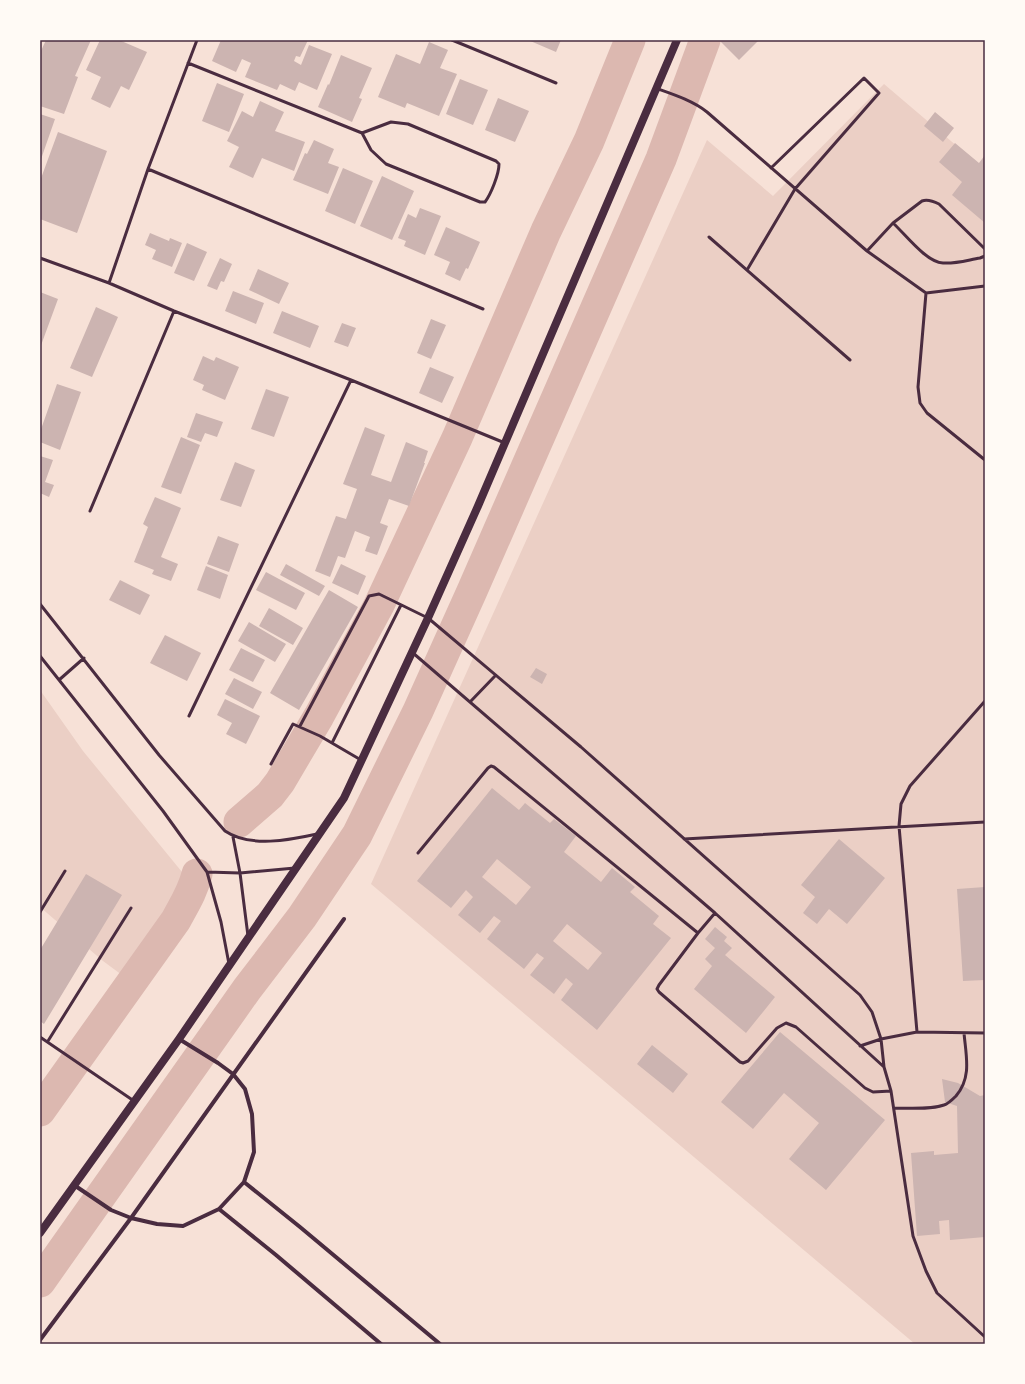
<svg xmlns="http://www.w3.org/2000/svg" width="1025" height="1384" font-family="'Titillium Web',sans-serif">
<rect width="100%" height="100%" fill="#f7e1d7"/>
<!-- green -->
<path fill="#ebcfc5" d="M 884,84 L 985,170 L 985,1344 L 915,1344 L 371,884 L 707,140 L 773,196 Z
M 40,690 L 83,751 L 191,883 L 126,978 L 103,961 L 40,907 Z"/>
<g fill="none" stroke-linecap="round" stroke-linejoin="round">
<!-- river -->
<path stroke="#dcb8b0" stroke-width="31" d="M 239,822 L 270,795 L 280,782 L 319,716 L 379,605 L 457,438 L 546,231 L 589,141 L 630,40
M 40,1111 L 176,920 C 184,905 193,891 197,874
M 40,1282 L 247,989 L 302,917 L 357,835 L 418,711 L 472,591 L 661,159 L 705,40"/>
</g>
<!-- building -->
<path fill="#ccb4b1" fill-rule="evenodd" d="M 46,40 L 91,40 L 75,76 L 78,77 L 64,114 L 40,106 L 40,53 Z
M 100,40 L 119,40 L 147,52 L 129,90 L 121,86 L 110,108 L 91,99 L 101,77 L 86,70 Z
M 221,40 L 308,40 L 300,57 L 296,56 L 294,61 L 301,65 L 309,45 L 332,54 L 317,90 L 299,82 L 295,91 L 280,84 L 277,90 L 245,77 L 251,63 L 242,59 L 236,72 L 212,61 Z
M 528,40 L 561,40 L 556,52 Z
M 719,40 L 759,40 L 739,60 Z
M 429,42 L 448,50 L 440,68 L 457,74 L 439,116 L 407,103 L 405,108 L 378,97 L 396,54 L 420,64 Z
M 341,55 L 372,68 L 359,98 L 362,99 L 352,122 L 318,107 L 328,84 L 329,85 Z
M 460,79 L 488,90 L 473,125 L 446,114 Z
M 217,83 L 244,94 L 229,132 L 202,121 Z
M 498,98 L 529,111 L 515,142 L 485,130 Z
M 260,101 L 284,112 L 275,131 L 305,142 L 294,171 L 262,158 L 253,178 L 229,167 L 239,147 L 227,141 L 242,111 L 253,117 Z
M 935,112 L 954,128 L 943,142 L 924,126 Z
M 40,114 L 55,119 L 40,162 Z
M 58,132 L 107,151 L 77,233 L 40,219 L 40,181 Z
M 314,140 L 334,149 L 328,163 L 339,167 L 328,194 L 293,180 L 305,153 L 307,154 Z
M 955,143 L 979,163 L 985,155 L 985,223 L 952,195 L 962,182 L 939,162 Z
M 343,168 L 373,181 L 355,224 L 325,211 Z
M 382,176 L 414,191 L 392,240 L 360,226 Z
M 420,208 L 441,216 L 425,255 L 404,246 L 406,241 L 398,238 L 408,214 L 416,218 Z
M 446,227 L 480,242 L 468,269 L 466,268 L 460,281 L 445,274 L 450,262 L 434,255 Z
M 150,233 L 169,241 L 170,238 L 182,243 L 172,267 L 152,259 L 156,250 L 145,245 Z
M 187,243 L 207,252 L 194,281 L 174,273 Z
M 220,258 L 232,264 L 224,282 L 221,281 L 217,290 L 207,286 Z
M 258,269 L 289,283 L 279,304 L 249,290 Z
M 233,291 L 264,303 L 256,324 L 225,311 Z
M 40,292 L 58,299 L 40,348 Z
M 96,307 L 118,317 L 92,377 L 70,368 Z
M 282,311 L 319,326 L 310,348 L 273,333 Z
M 431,319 L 446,325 L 431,359 L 417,353 Z
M 342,323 L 356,328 L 348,347 L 334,342 Z
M 203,356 L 214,361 L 216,357 L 239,367 L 225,400 L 202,390 L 204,385 L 193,380 Z
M 430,367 L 454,377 L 442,403 L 419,393 Z
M 57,384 L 81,392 L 60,450 L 40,442 L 40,432 Z
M 266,389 L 289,397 L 274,437 L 251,429 Z
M 196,413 L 223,422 L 217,437 L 205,433 L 201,442 L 187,437 Z
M 365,427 L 385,435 L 371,475 L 391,482 L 406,442 L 428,451 L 424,463 L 425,463 L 409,506 L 389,499 L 380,523 L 388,526 L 377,555 L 365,551 L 370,537 L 355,531 L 345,558 L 338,556 L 330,577 L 315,571 L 336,516 L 346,519 L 357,489 L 343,484 Z
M 181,437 L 200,445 L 181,494 L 161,487 Z
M 40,456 L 53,460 L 45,482 L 54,485 L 49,497 L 40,493 Z
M 235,462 L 255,470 L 241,507 L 220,500 Z
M 155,497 L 181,508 L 161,557 L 178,564 L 171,581 L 152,574 L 154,570 L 134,562 L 148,527 L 143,524 Z
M 218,536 L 239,544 L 229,572 L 207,564 Z
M 286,564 L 325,586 L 319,596 L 280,575 Z
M 341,564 L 366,576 L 358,595 L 332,583 Z
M 206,566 L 228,575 L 220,599 L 197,590 Z
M 266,572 L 305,593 L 296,610 L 256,590 Z
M 120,580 L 150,595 L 140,615 L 109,600 Z
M 329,590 L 358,607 L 299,710 L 270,693 Z
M 269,608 L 303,628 L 293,645 L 259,626 Z
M 249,622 L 286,644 L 275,662 L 238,641 Z
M 165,635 L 201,653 L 187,681 L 150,663 Z
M 241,648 L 265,660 L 253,682 L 229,670 Z
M 536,668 L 547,674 L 542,684 L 530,677 Z
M 234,678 L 262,692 L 253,709 L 225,694 Z
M 225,699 L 260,716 L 246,744 L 226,734 L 232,723 L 217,715 Z
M 492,788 L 519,810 L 525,803 L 550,823 L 554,819 L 576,836 L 564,852 L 601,882 L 612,868 L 635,887 L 630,892 L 659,916 L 653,924 L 671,938 L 597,1030 L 561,1000 L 573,984 L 566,978 L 554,994 L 530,975 L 544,958 L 537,953 L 524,969 L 487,939 L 501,921 L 494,916 L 480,933 L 458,915 L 473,897 L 466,890 L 451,908 L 417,881 ZM 497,859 L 531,887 L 516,905 L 482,877 ZM 567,924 L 602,953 L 588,970 L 553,941 Z
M 839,839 L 885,878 L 847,924 L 829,909 L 817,924 L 803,913 L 815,897 L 801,885 Z
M 86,874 L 122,895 L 44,1024 L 40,1021 L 40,950 Z
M 985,887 L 985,980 L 963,981 L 957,889 Z
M 715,927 L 727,937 L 724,941 L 732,948 L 725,955 L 775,997 L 746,1033 L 694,989 L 712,966 L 705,959 L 715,948 L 705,939 Z
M 780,1032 L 885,1120 L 826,1190 L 789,1159 L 819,1123 L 784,1093 L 753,1129 L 721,1102 Z
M 652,1045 L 688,1074 L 673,1093 L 637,1064 Z
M 942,1079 L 958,1083 L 980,1096 L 985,1095 L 985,1237 L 950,1240 L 949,1220 L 939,1221 L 940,1234 L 917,1236 L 911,1153 L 934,1151 L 934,1155 L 958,1153 L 957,1106 L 945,1102 Z"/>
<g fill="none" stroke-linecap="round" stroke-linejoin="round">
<!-- service -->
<path stroke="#4a2c40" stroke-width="3" d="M 452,40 L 556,83
M 188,63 L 362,133 L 371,150 L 386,164 L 480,202 L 485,202 C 491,194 499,174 499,164 L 496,161 L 408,124 L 391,122 L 362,133
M 658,89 C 675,95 693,101 707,112 L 867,251 L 926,293 L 985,286
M 148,169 L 483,309
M 893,223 C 906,235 926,262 943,263 C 955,264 968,260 980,258 L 985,256
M 709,237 L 850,360
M 867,251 L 893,223 L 922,201 C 928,199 933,201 939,204 L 985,249
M 40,258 L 109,283 L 174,311 L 351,380 L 505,443
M 747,270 L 795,189 L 879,93 L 864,78 L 771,168
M 109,283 L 148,169 L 197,40
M 926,293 L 918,387 L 920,403 L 927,413 L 985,460
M 90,511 L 174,311
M 40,604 L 159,755 L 225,831 C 250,848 290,840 317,834
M 40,656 L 163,811 L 207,872 L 221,922 L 229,964
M 59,680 L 84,658
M 470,702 L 495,676
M 189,716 L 351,380
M 300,726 L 369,596 L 379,594 L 428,618 L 434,623 L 581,747 L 860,995 L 872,1012 L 881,1039 L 884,1067 L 715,913 L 413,653
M 332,743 L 401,605
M 271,764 L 293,724 L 320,736 L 361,760
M 233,837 L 240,873 L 248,936
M 684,839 L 985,822
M 418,853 L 488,768 L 491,766 L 494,767 L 698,933
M 207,872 L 240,873 L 295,868
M 40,912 L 65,871
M 715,913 L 698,933 L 659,985 L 657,989 L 659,992 L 740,1062 L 743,1063 L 748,1061 L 777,1028 L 786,1023 L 796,1027 L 865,1088 L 873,1092 L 891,1091
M 917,1032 L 899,826 L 901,804 L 910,786 L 985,701
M 40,1037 L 134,1101
M 48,1041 L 131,908
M 860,1046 L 881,1039 L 917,1032 L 985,1033
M 884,1067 L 891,1091 L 913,1236 L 926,1271 L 937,1293 L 985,1337
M 894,1108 C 910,1108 928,1110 944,1105 C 948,1104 953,1099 956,1096 C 972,1077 966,1056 964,1033"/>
<!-- minor -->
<path stroke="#4a2c40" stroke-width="4" d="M 244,1182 L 300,1227 L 440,1344
M 74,1185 L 111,1210 L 131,1218 L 157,1224 L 183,1226 L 219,1209 L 244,1182 L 254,1152 L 252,1114 L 245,1089 L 233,1074 L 218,1063 L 179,1039
M 219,1209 L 276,1255 L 381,1344
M 40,1340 L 131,1218 L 344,919"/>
<!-- secondary -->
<path stroke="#4a2c40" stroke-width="8" d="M 40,1233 L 179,1039 L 344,798 L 428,618 L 478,506 L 677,40"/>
</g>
<!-- border -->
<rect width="1025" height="1384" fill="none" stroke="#fffaf5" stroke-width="82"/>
<rect x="41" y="41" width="943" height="1302" fill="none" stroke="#4a2c40" stroke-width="1.5"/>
</svg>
